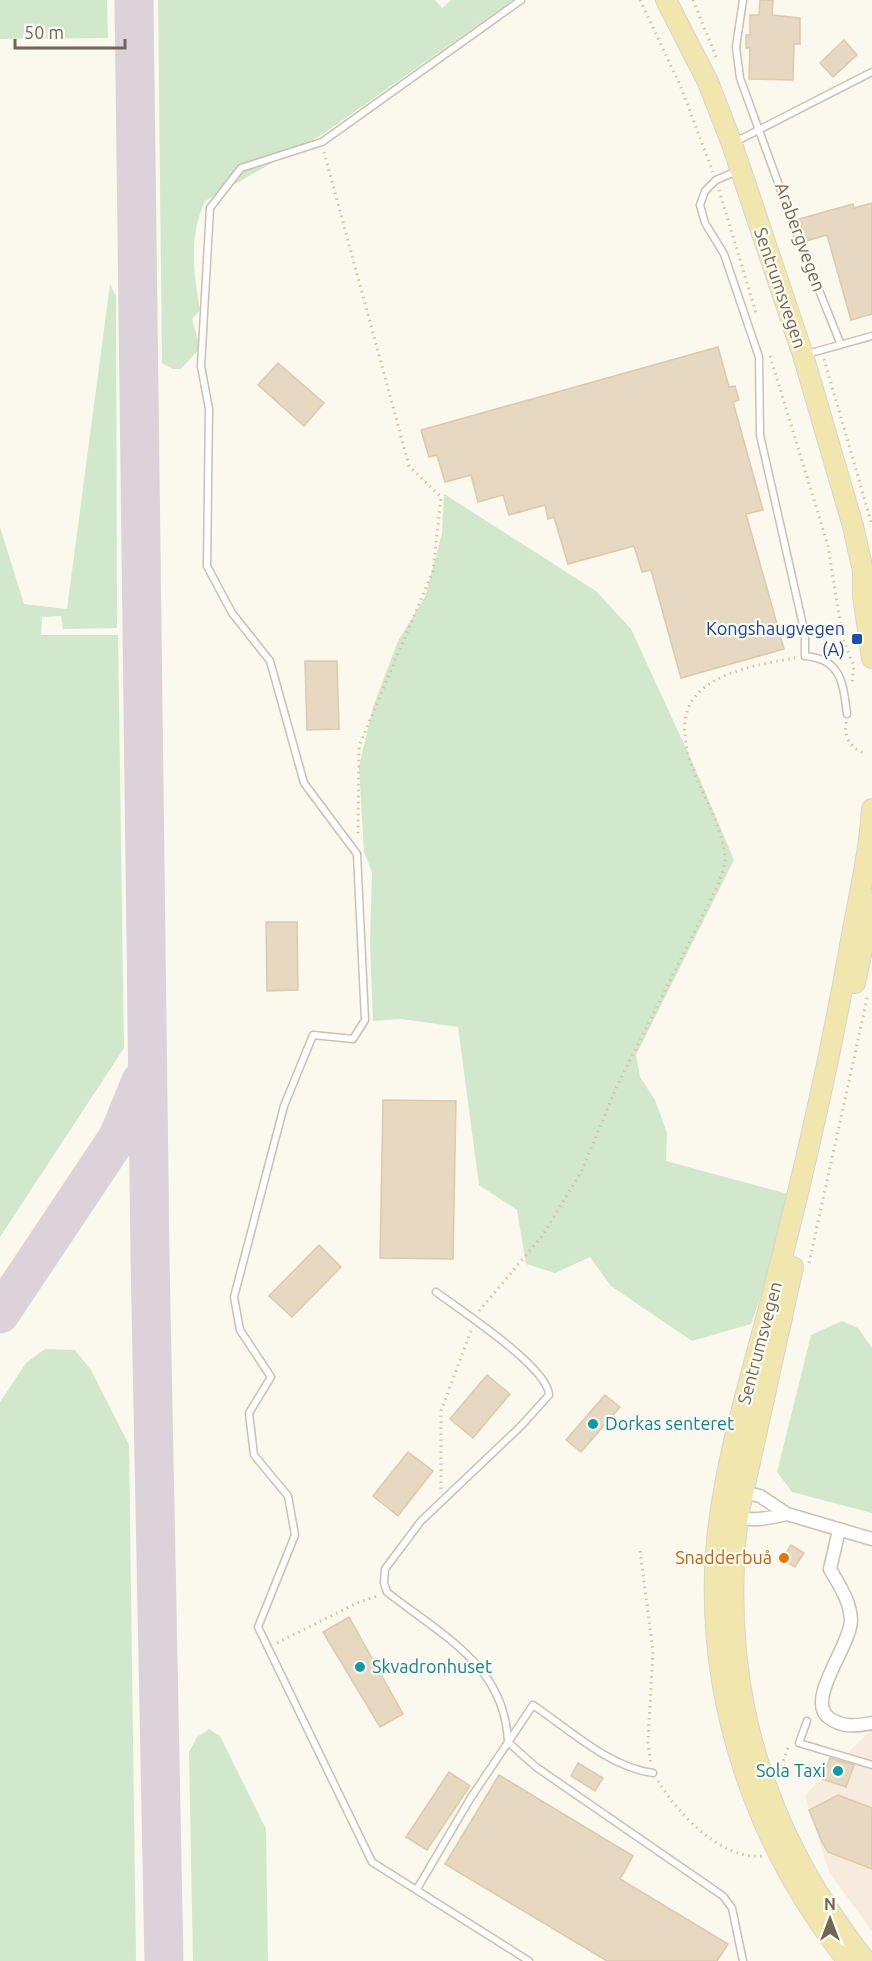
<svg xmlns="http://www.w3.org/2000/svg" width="872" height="1961" font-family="Ubuntu,sans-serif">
<rect width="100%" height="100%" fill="#fbf8ed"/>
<!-- commercial -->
<path fill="#f7ebdf" d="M 872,1729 L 872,1931 L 829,1872 L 805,1795 Z"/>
<!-- green -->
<path fill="#d1e8cc" d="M 0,0 L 107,0 L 108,38 L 0,39 Z
M 158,0 L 435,0 L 442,8 L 451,0 L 513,0 L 323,134 L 205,201 C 189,235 193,273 200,310 L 192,319 L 200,348 L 181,369 L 173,369 L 162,363 Z
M 110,284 L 116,296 L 117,628 L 63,629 L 61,616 L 42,617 L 41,635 L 118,635 L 124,1048 L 0,1237 L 0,527 L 24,604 L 67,609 Z
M 444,494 L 596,591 L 631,629 L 695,768 L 734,860 L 636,1055 L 640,1077 L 655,1100 L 667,1133 L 666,1161 L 788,1194 L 773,1262 L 751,1324 L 692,1341 L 611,1286 L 590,1257 L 555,1273 L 526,1264 L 517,1210 L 479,1185 L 458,1027 L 401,1019 L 373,1021 L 370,943 L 372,872 L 364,852 L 359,767 L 373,707 L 398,641 L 425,597 L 442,533 Z
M 842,1321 L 858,1328 L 872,1348 L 872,1513 L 792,1492 L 777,1472 L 811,1335 Z
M 45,1349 L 75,1350 L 91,1370 L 129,1445 L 136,1961 L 0,1961 L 0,1402 L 26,1363 Z
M 209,1729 L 220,1736 L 266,1829 L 268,1961 L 193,1961 L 189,1752 L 197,1737 Z"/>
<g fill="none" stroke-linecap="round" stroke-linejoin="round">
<!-- taxiway -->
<path stroke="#dcd2d9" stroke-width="39" d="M 134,0 L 150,1256 L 164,1961
M 0,1314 L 118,1137 L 141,1081"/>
</g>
<!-- building -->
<path fill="#e6d8c1" stroke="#dec9aa" stroke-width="1.5" d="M 760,0 L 773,0 L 772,15 L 800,18 L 800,44 L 794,44 L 793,80 L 749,79 L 750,48 L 746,48 L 746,35 L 750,35 L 750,15 L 759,15 Z
M 844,40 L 857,55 L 833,77 L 820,63 Z
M 872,203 L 872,314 L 851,320 L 827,235 L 806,241 L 799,219 L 853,204 L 854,208 Z
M 718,347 L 729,387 L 735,386 L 739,400 L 733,402 L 763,510 L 746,514 L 784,649 L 681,678 L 651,570 L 642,572 L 634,546 L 568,564 L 554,517 L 548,519 L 545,505 L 509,515 L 503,495 L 478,502 L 471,475 L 445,482 L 437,455 L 429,457 L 421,430 Z
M 278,363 L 324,403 L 304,426 L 258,385 Z
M 305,661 L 337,661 L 339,729 L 307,730 Z
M 266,922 L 297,922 L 298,990 L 267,991 Z
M 383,1100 L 456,1101 L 453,1259 L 380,1258 Z
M 319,1245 L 341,1267 L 292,1317 L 269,1296 Z
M 487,1375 L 510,1394 L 473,1438 L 450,1419 Z
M 605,1395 L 620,1407 L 581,1452 L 566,1440 Z
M 408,1452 L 433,1471 L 398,1516 L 373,1496 Z
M 791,1545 L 804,1553 L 795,1567 L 782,1559 Z
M 349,1617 L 403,1714 L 380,1727 L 323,1632 Z
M 830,1758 L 854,1765 L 846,1787 L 822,1779 Z
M 578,1763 L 603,1778 L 595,1791 L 571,1776 Z
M 449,1772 L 470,1786 L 427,1850 L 406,1837 Z
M 499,1775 L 633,1856 L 620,1879 L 728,1944 L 717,1961 L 607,1961 L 445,1864 Z
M 838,1795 L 872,1808 L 872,1869 L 828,1852 L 822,1842 L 809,1810 Z"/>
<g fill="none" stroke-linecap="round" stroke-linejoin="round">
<!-- service casing -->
<g stroke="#cac1b0" stroke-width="9">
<path id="service" d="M 521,0 L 322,142 L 241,168 L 210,208 L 201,366 L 209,409 L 207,566 L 232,613 L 270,661 L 304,783 L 357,854 L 365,1020 L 353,1039 L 313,1035 L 284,1106 L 234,1297 L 240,1330 L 271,1377 L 249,1413 L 254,1455 L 288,1496 L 295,1535 L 258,1627 L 372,1862 L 529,1961
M 743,0 L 736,47 L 740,78 L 800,243 L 841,345
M 735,142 L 872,72
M 737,171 L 716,180 L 705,191 L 700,205 L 705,223 L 724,254 L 759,357 L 760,435 L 805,634 L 805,656 C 842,659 843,684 847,714
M 807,354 L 872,336
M 436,1292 C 460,1310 548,1367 549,1395 L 521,1426 L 421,1521 L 385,1569 L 384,1583 L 387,1592 C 441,1635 505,1665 508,1742 L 536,1767 L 723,1896 L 732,1908 L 743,1961
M 807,1721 L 799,1743 L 872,1765
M 417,1889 L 470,1799 L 533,1705 C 570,1730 609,1767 653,1773"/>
</g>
<!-- minor casing -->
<g stroke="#cac1b0" stroke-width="15">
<path id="minor" d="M 739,1494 L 743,1492 L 760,1496 L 787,1514 L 872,1539
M 734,1512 C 746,1525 771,1517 787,1514
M 839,1530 L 830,1569 C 839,1585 850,1600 851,1620 C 851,1645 806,1699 828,1717 C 842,1728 856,1726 872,1723"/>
</g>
<!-- primary casing -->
<g stroke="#d8d4cf" stroke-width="22">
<path id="primary" d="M 666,0 L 708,82 L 732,144 L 803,355 L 853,526 L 863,571 L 863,596 L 872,658
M 855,983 L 872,903
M 793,1267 L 738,1516 C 722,1651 746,1774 816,1890 C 832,1915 847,1939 866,1961
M 848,1961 C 756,1846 706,1700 716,1552 C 723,1461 754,1369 776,1281 C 804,1172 829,1063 849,952 C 857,904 869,857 872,809"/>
</g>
<!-- path -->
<path stroke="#d3c3aa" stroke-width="3" stroke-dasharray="1.5 4.5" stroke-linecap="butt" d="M 640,0 L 680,85 L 713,172
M 693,0 L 717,59
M 324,152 L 409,466 L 441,497 L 433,571 L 359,746 L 358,837
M 719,190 L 756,313
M 770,356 L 828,546 L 843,640 L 854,666 L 852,682
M 824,359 L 872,525
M 846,722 C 843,738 852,749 866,754
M 809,1263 L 868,994
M 479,1311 L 543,1235 L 582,1170 L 617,1086 L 718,885 C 721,876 725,867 725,858 C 721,810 681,772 685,722 C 689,674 757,665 795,658
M 441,1489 L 441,1411 L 472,1328
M 640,1551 L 653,1651 L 648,1742 L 651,1764
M 277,1643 L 357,1603 L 380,1595
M 779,1772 L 789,1745
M 658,1781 C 678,1814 722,1861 764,1856"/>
<!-- service -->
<use href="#service" stroke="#fff" stroke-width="6"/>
<!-- minor -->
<use href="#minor" stroke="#fff" stroke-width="12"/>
<!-- primary -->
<use href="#primary" stroke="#f1e7ae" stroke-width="20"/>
</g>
<!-- markers -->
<rect fill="#1a4fb4" stroke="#fefcf3" stroke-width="2" x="851" y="633" width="12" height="12" rx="3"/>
<g fill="#0f9aa8" stroke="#fefcf3" stroke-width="2">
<circle cx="593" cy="1424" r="6"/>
<circle cx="360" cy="1667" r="6"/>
<circle cx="838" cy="1771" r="6"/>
</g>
<circle fill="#e8710a" stroke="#fefcf3" stroke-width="2" cx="784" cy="1558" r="6"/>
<g text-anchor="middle" stroke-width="4.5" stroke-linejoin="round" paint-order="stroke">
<!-- street labels -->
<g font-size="18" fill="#746552" stroke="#fefcf3">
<text transform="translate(800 237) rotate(70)" y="6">Arabergvegen</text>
<text transform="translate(780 288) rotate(71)" y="6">Sentrumsvegen</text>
<text transform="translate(760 1343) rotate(-75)" y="6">Sentrumsvegen</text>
</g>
<!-- transit labels -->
<g font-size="18" fill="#164399" stroke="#fefcf3" text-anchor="end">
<text x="845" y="635">Kongshaugvegen<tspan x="845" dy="21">(A)</tspan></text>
</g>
<!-- culture labels -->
<g font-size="18" fill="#0d838f" stroke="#fefcf3" text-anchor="start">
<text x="605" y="1430">Dorkas senteret</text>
<text x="372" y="1673">Skvadronhuset</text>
<text x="826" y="1777" text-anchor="end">Sola Taxi</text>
</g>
<!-- food labels -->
<g font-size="18" fill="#c56008" stroke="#fefcf3" text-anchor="end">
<text x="772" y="1564">Snadderbuå</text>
</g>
</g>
<!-- north arrow -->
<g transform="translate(830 1919)" stroke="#fefcf3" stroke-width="4.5" paint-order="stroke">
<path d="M0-4.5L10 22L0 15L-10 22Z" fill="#746552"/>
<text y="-9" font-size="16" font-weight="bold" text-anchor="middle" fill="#746552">N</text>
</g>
<!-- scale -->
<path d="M15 39v9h110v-9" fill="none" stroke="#746552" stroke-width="3"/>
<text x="24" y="39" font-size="18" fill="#746552" stroke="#fefcf3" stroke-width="4.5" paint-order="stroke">50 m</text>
</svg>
